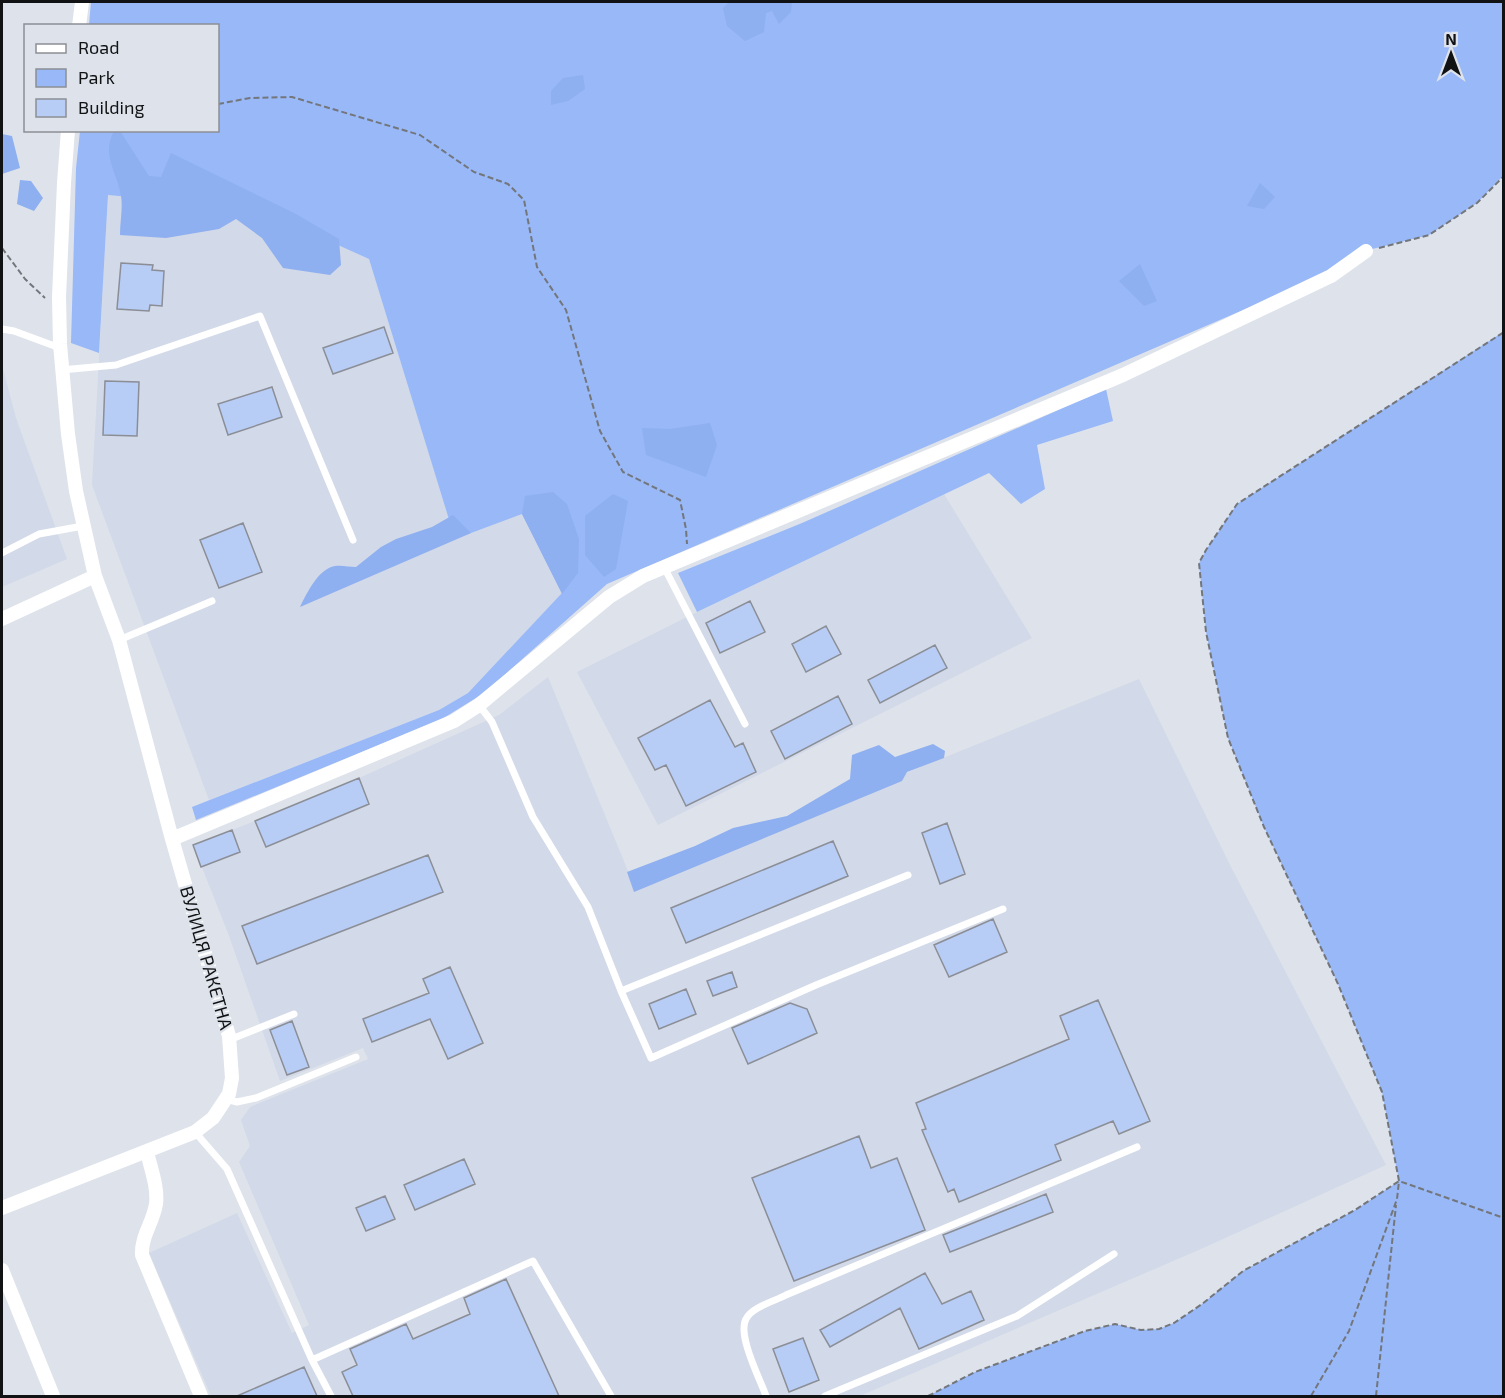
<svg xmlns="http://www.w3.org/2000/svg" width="1505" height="1398" font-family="'Exo 2',sans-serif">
<rect width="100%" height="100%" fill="#dee3eb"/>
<!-- built -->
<path fill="#d2d9e8" d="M 108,195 L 258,209 L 369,259 L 455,539 L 522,514 L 562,594 L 468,693 L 439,710 L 209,800 L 92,485 Z
M 2,365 L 16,418 L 67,559 L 2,587 Z
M 944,494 L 1032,638 L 658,825 L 577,672 L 689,616 Z
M 548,677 L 633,883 L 1139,679 L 1230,865 L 1386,1165 L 1201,1249 L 860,1396 L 211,1396 L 149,1253 L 237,1213 L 292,1333 L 309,1325 L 239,1162 L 250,1146 L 241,1120 L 250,1107 L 368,1059 L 363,1048 L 280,1081 L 228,933 L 193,845 L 255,821 L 359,778 L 499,715 Z"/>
<!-- green -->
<path fill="#98b8f8" d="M 91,2 L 1503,2 L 1503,176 L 1477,203 L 1429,235 L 1356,253 L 1308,282 L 607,584 L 484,693 L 442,719 L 196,820 L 192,807 L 439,710 L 468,693 L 562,593 L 522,514 L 455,539 L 369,259 L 258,209 L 108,195 L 99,353 L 71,343 L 76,168 L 80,131 L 218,130 L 218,26 L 89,25 Z
M 1503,332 L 1503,1396 L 928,1396 L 975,1372 L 1085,1331 L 1115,1324 L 1141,1330 L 1159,1329 L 1174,1323 L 1202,1304 L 1243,1271 L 1355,1210 L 1399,1181 L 1382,1092 L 1338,984 L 1264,827 L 1228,738 L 1206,632 L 1199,563 L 1206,550 L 1237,504 Z
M 1106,389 L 1113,421 L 1037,445 L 1045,489 L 1021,504 L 989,473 L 697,612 L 678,573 L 802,523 Z"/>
<!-- forest -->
<path fill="#8eaff0" d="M 729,2 L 792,2 L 791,12 L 779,24 L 772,11 L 766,13 L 764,32 L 745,41 L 727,26 L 723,8 Z
M 583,75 L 585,89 L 568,101 L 551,105 L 551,91 L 563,78 Z
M 114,131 L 120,131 L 149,176 L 161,177 L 171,153 L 294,213 L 339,239 L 341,265 L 330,275 L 283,268 L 262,238 L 236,219 L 219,229 L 166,238 L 120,235 C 120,222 123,208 121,196 C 117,171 101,156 114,131 Z
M 2,134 L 12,136 L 20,168 L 2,174 Z
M 20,180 L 31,181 L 43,198 L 34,211 L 17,204 Z
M 1260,183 L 1275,197 L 1264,209 L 1247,206 Z
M 1140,264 L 1157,301 L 1144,306 L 1119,281 Z
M 710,423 L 717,445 L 706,477 L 646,455 L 642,428 L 670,429 Z
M 553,492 L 567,504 L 579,539 L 578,573 L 562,594 L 522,514 L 525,496 Z
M 613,494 L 628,501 L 616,569 L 604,577 L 585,555 L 585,516 Z
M 453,515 L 471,533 L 300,607 C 307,593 318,569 335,566 C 342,565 349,567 356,567 L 381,547 L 396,539 L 432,527 Z
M 933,744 L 945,751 L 944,758 L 907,772 L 902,781 L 634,892 L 627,872 L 695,846 L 733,828 L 787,816 L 850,779 L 852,755 L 879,745 L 895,757 Z"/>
<!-- building -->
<path fill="#b8cdf5" stroke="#8b8e96" stroke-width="1.5" d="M 121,263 L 153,265 L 152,270 L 164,271 L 162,306 L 150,305 L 149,311 L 117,309 Z
M 384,327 L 393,353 L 333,374 L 323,348 Z
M 105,381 L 139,382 L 137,436 L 103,435 Z
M 272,387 L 282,417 L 228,435 L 218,404 Z
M 243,523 L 262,572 L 219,588 L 200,540 Z
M 750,601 L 765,632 L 720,653 L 706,623 Z
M 826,626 L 841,654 L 806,672 L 792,644 Z
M 935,645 L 947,668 L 880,703 L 868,680 Z
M 838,696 L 852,724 L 785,759 L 771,731 Z
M 710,700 L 735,747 L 743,743 L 756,772 L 686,806 L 666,765 L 655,770 L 638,738 Z
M 359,778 L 369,804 L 266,847 L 255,821 Z
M 947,823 L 965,874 L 940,884 L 922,833 Z
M 232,830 L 240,852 L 201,867 L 193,845 Z
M 833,841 L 848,876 L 686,943 L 671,908 Z
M 428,855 L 443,892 L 257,964 L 242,926 Z
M 993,919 L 1007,952 L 949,977 L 934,945 Z
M 450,967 L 483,1043 L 448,1059 L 430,1019 L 372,1042 L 363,1019 L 429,993 L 423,979 Z
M 732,972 L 737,987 L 713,996 L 707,981 Z
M 686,989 L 696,1014 L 659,1029 L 649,1004 Z
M 1098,1000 L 1150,1121 L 1119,1134 L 1113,1121 L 1055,1145 L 1061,1160 L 959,1202 L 954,1189 L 948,1192 L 922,1130 L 926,1129 L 916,1103 L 1069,1039 L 1060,1016 Z
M 790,1003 L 807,1009 L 817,1033 L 748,1064 L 732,1028 Z
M 292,1021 L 309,1067 L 287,1075 L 270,1030 Z
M 859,1136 L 871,1168 L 897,1158 L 925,1230 L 794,1281 L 752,1178 Z
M 464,1159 L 475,1184 L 415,1210 L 404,1185 Z
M 1046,1194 L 1053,1212 L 950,1252 L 943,1235 Z
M 385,1196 L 395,1219 L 366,1231 L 356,1208 Z
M 925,1273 L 942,1304 L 971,1291 L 984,1320 L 919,1349 L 900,1308 L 830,1347 L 820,1330 Z
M 506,1279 L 559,1396 L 353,1396 L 342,1372 L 357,1365 L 350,1349 L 406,1324 L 413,1339 L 470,1314 L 464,1298 Z
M 803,1338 L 819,1380 L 789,1392 L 773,1349 Z
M 304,1367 L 317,1396 L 237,1396 Z"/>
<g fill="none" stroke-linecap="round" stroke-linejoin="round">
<!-- path -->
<path stroke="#73767b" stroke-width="2" stroke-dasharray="6 3" stroke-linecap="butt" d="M 218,104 L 250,98 L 292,97 L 420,135 L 474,172 L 508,184 L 524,200 L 537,267 L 566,310 L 600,431 L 623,472 L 680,500 L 686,529 L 687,544
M 2,248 L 25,279 L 45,298
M 1379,248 L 1429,235 L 1477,203 L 1504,176
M 928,1396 L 975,1372 L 1085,1331 L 1115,1324 L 1141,1330 L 1159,1329 L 1174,1323 L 1202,1304 L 1243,1271 L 1355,1210 L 1399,1181 L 1504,1218
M 1311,1396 L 1349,1331 L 1397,1199 L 1399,1181 L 1382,1092 L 1338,984 L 1264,827 L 1228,738 L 1206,632 L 1199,563 L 1206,550 L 1237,504 L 1504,332
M 1376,1396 L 1396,1205"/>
<!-- lane -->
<path stroke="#fff" stroke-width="7" d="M 2,329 L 14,331 L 60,348
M 61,370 L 116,365 L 260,316 L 353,540
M 2,553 L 39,534 L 83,526
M 664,567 L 745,724
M 119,640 L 212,601
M 479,705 L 492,722 L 533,817 L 588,907 L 621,991 L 908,875
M 621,991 L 651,1058 L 816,985 L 1003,909
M 229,1040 L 294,1014
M 226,1099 L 237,1102 L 256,1098 L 356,1057
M 195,1132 L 227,1169 L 312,1360 L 533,1261 L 611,1396
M 312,1360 L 331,1396
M 766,1396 C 760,1379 737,1335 746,1319 C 752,1307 775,1301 786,1295 L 1137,1147
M 825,1396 L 1017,1316 L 1114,1254"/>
<!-- street -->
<path stroke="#fff" stroke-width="14" d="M 79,26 L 82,2
M 2,619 L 95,576
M 172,839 L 454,721 L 479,705 L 609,597 L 643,576 L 1123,375 L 1331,276 L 1366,251
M 147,1152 C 151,1169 158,1187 156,1204 C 153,1223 141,1236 142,1255 L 201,1396
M 2,1208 L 195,1132 L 213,1118 L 229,1094 L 232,1078 L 229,1036 L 172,839 L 119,640 L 95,576 L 76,491 L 68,434 L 60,344 L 59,297 L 64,183 L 68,130
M 2,1270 L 53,1396"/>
</g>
<g text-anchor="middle" stroke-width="4.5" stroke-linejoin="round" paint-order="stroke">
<!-- street labels -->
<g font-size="18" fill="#101214" stroke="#dee3eb">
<text transform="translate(206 958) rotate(74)" y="6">ВУЛИЦЯ РАКЕТНА</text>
</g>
</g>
<!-- border -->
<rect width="1505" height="1398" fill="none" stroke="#101214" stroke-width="6"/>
<!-- legend -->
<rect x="24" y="24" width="195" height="108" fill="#dee3eb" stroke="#8c8f95" stroke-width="1.5"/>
<rect x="36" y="44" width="30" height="9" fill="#ffffff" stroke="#8c8f95" stroke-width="1.5"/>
<text x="78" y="54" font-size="18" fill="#101214">Road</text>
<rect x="36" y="69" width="30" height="18" fill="#98b8f8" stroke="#8c8f95" stroke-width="1.5"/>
<text x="78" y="84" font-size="18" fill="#101214">Park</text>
<rect x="36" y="99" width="30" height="18" fill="#b8cdf5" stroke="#8c8f95" stroke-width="1.5"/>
<text x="78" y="114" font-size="18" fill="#101214">Building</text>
<!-- north arrow -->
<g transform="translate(1451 54)" stroke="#dee3eb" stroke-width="4.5" paint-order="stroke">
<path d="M0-4.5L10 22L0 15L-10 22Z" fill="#101214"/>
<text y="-9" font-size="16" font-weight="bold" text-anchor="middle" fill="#101214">N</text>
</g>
</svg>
